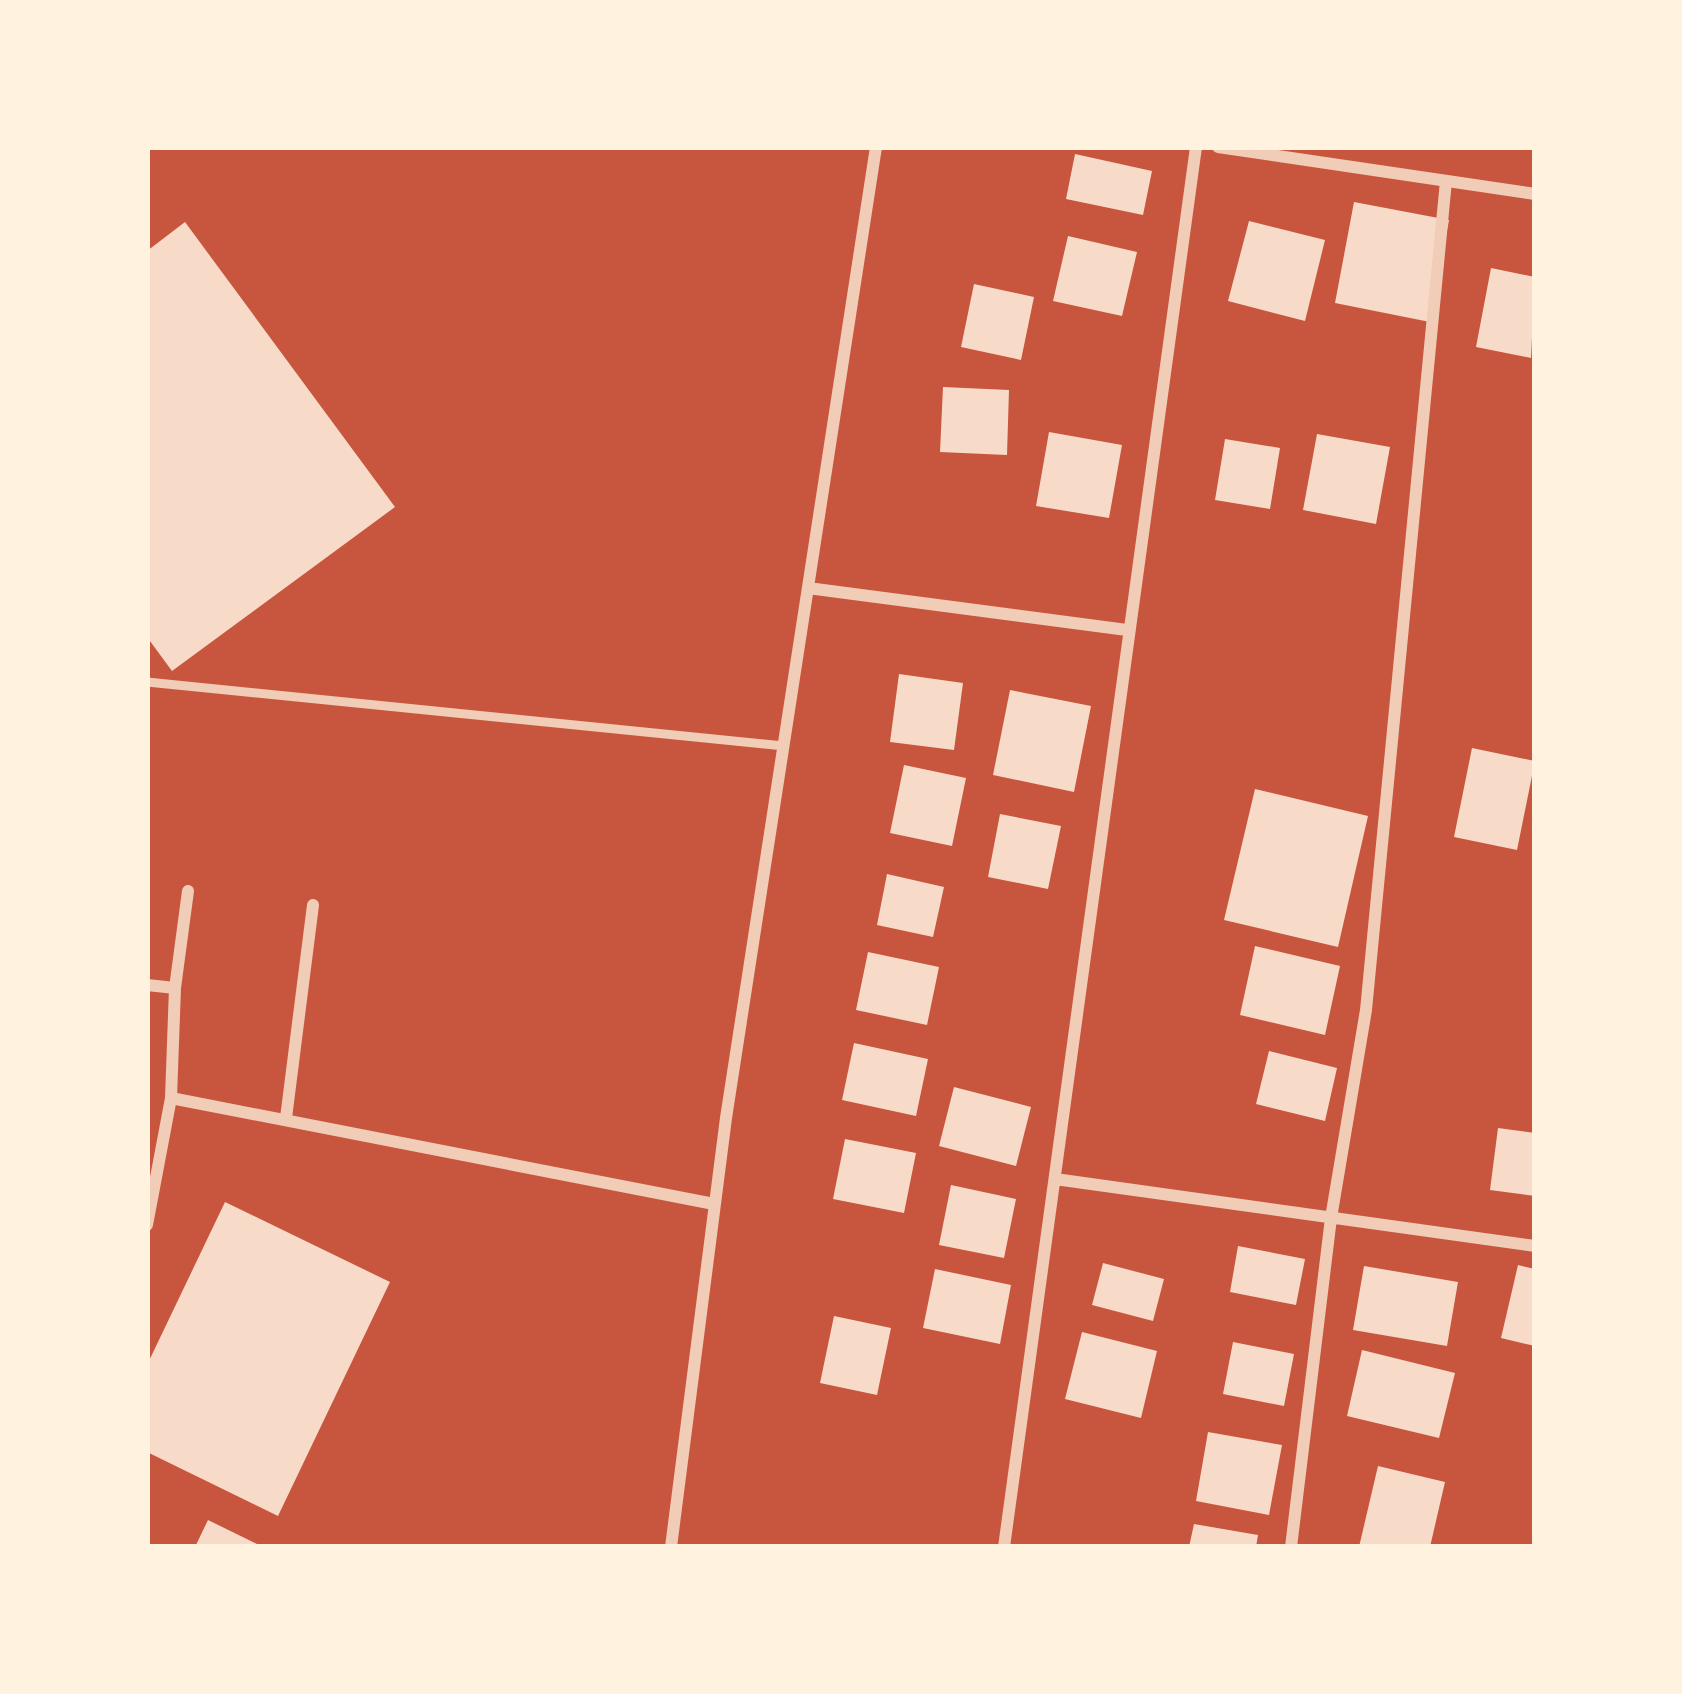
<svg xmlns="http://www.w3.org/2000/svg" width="1682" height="1694" font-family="Mulish,sans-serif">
<rect width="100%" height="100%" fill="#c8553d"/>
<!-- building -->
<path fill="#f7dbc8" d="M 1075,154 L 1152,171 L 1143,215 L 1066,199 Z
M 1354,202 L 1449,220 L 1430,322 L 1335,303 Z
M 1249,221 L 1325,240 L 1305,321 L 1228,301 Z
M 185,222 L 395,507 L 172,671 L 147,637 L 147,251 Z
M 1068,236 L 1137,252 L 1122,316 L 1053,301 Z
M 1491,268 L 1535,277 L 1531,358 L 1476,347 Z
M 974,284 L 1034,297 L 1021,360 L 961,347 Z
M 943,387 L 1009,390 L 1007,455 L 940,452 Z
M 1049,432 L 1122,445 L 1109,518 L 1036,506 Z
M 1317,434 L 1390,447 L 1376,524 L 1303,510 Z
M 1225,439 L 1280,448 L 1270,509 L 1215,500 Z
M 899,674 L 963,683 L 954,750 L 890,742 Z
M 1010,690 L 1091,706 L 1074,792 L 993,775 Z
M 1472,748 L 1535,761 L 1517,850 L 1454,837 Z
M 904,765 L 966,778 L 952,846 L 890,833 Z
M 1255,789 L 1368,816 L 1338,947 L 1224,920 Z
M 1000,814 L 1061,826 L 1048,889 L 988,877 Z
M 887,874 L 944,887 L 933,937 L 877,925 Z
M 1255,946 L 1340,966 L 1325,1035 L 1240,1015 Z
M 868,952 L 939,967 L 927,1025 L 856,1010 Z
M 854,1043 L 928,1059 L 916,1116 L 842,1100 Z
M 1269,1051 L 1337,1068 L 1325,1121 L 1256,1104 Z
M 954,1087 L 1031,1107 L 1016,1166 L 939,1146 Z
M 1498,1128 L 1535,1133 L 1535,1196 L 1490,1190 Z
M 845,1139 L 916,1153 L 904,1213 L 833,1199 Z
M 951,1185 L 1016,1199 L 1004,1258 L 939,1245 Z
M 225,1202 L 390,1282 L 278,1516 L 147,1452 L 147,1365 Z
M 1238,1246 L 1305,1259 L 1296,1305 L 1230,1292 Z
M 1103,1263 L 1164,1279 L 1153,1321 L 1092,1305 Z
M 1518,1265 L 1535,1269 L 1535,1346 L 1501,1338 Z
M 1364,1266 L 1458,1282 L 1447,1346 L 1353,1330 Z
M 935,1269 L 1011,1285 L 1000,1344 L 923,1328 Z
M 834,1316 L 891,1328 L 877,1395 L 820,1383 Z
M 1082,1332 L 1157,1351 L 1141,1418 L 1065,1399 Z
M 1233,1342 L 1294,1354 L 1284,1406 L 1223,1394 Z
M 1362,1350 L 1455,1373 L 1439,1438 L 1347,1416 Z
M 1208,1432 L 1282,1445 L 1269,1515 L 1196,1501 Z
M 1378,1466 L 1445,1482 L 1430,1547 L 1359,1547 Z
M 208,1520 L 263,1547 L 195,1547 Z
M 1194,1524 L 1258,1535 L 1256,1547 L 1189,1547 Z"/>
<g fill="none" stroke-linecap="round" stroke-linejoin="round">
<!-- service -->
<path stroke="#f1ccb7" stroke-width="9" d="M 147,682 L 784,746"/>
<!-- minor -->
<path stroke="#f1ccb7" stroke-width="12" d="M 1218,147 L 1535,194
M 808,588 L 1127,630
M 147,985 L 175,988 L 171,1098 L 714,1204
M 175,988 L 188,891
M 286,1118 L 313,905
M 1055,1179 L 1535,1246
M 147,1225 L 171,1098
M 671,1547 L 726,1118 L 876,147
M 1004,1547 L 1196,147
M 1291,1547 L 1331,1218 L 1366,1010 L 1446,181"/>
</g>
<!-- border -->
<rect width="1682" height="1694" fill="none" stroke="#fff3e0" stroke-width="300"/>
</svg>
